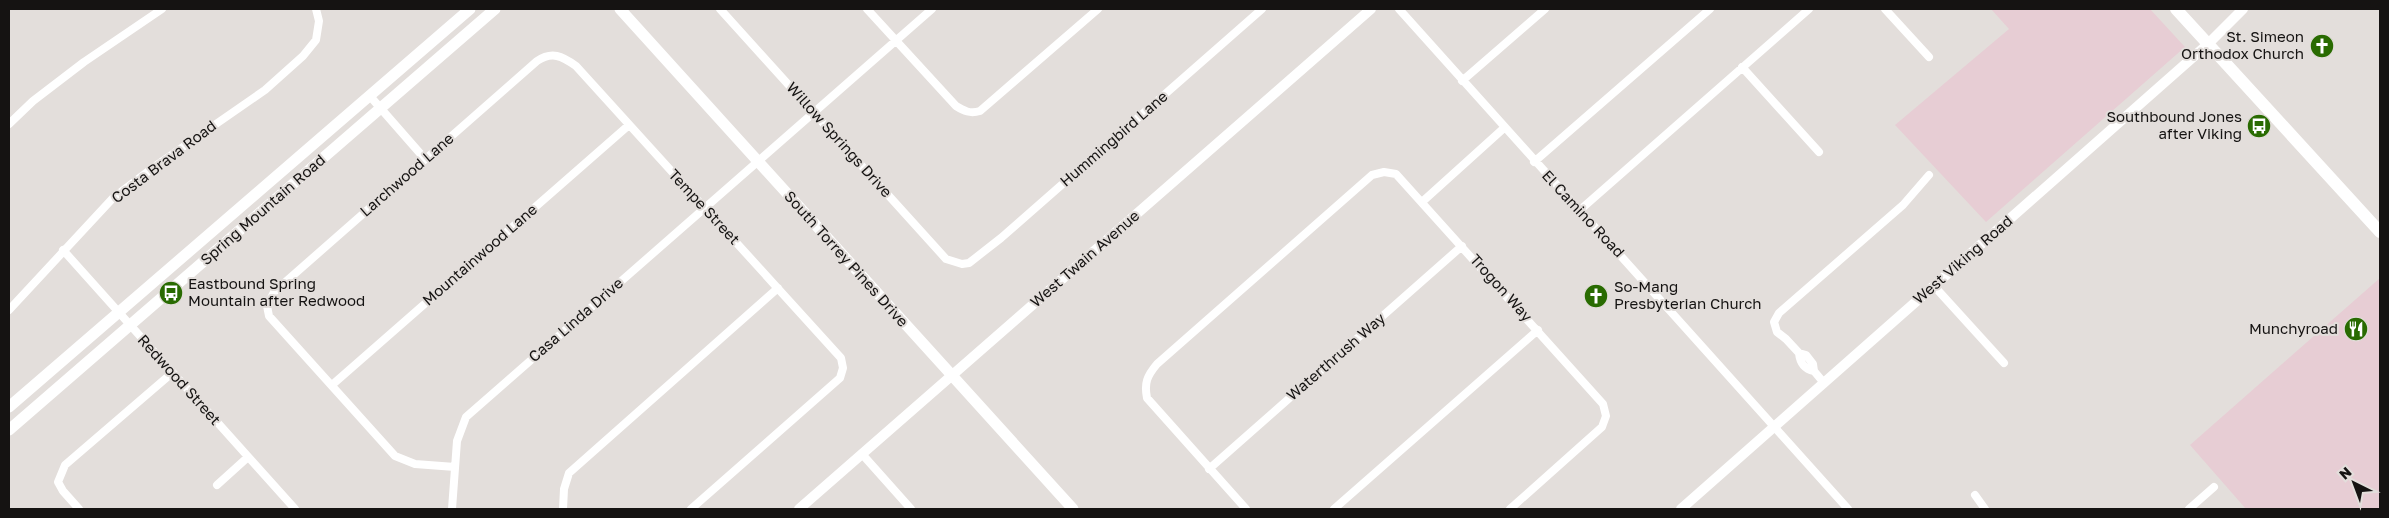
<svg xmlns="http://www.w3.org/2000/svg" width="2389" height="518" font-family="'Golos Text',sans-serif">
<rect width="100%" height="100%" fill="#e3dedb"/>
<!-- commercial -->
<path fill="#e7cdd4" d="M 1991,9 L 2150,9 L 2185,47 L 1986,222 L 1895,125 L 2009,29 Z
M 2380,278 L 2380,509 L 2246,509 L 2190,445 Z"/>
<g fill="none" stroke-linecap="round" stroke-linejoin="round">
<!-- minor -->
<path stroke="#fff" stroke-width="8" d="M 720,9 L 946,259 L 962,264 L 969,263 L 1001,238 L 1262,9
M 867,9 L 956,106 C 964,111 970,114 980,111 L 1098,9
M 1399,9 L 1848,509
M 1885,9 L 1929,57
M 1742,67 L 1819,152
M 1462,81 L 1545,9
M 369,95 L 425,159
M 9,124 L 33,101 L 84,62 L 162,9
M 1534,162 L 1710,9
M 1422,202 L 1504,128
M 1580,210 L 1809,9
M 63,250 L 295,509
M 1934,286 L 2004,363
M 9,310 L 113,198 L 154,167 L 265,90 L 303,56 L 316,40 L 319,21 L 316,9
M 1799,353 C 1800,363 1804,369 1814,371
M 1824,383 L 1814,371 L 1813,364 L 1806,355 L 1799,353 L 1786,339 L 1777,332 L 1774,322 L 1779,313 L 1903,205 L 1929,175
M 332,385 L 629,125
M 862,454 L 911,509
M 455,467 L 415,464 L 395,456 L 269,316 L 267,306 L 274,292 L 537,61 C 552,51 562,56 576,66 L 841,358 L 843,368 L 840,378 L 691,509
M 1209,469 L 1462,246
M 217,485 L 248,457
M 1975,495 L 1985,509
M 79,509 L 63,491 L 58,482 L 65,465 L 172,373
M 452,509 L 457,441 L 466,417 L 932,9
M 563,509 L 564,489 L 569,473 L 778,288
M 1246,509 L 1147,398 C 1144,383 1147,376 1157,364 L 1372,175 L 1384,172 L 1396,174 L 1603,404 L 1606,416 L 1602,427 L 1510,509
M 1334,509 L 1538,330
M 2189,509 L 2214,487"/>
<!-- tertiary -->
<path stroke="#fff" stroke-width="10" d="M 799,509 L 1371,9
M 1681,509 L 2208,44 L 2243,9"/>
<!-- secondary -->
<path stroke="#fff" stroke-width="11" d="M 620,9 L 1073,509
M 9,407 L 470,9
M 9,430 L 495,9"/>
<!-- primary -->
<path stroke="#fff" stroke-width="12" d="M 2176,9 L 2380,232"/>
</g>
<!-- icons -->
<defs>
<g id="church-disc" transform="scale(1.25)"><circle r="9.5" fill="#296b01" stroke="#e3dedb"/><path d="M-1.2-6h2.4v3.5h3.3v2.4h-3.3V6h-2.4V-.1h-3.3v-2.4h3.3Z" fill="#fff"/></g>
<g id="bus-disc" transform="scale(1.25)"><circle r="9.5" fill="#296b01" stroke="#e3dedb"/><path d="M-5-6H5V4H4V6H2V4H-2V6H-4V4H-5ZM-3.5-4V0h7V-4ZM-3.5 1.2v1.5H-2V1.2ZM2 1.2v1.5H3.5V1.2Z" fill="#fff"/></g>
<g id="restaurant-disc" transform="scale(1.25)"><circle r="9.5" fill="#296b01" stroke="#e3dedb"/><path d="M-5-6h1v4h1v-4h1v4h1v-4h1v5L-1.5 .5V6h-2V.5L-5-1ZM5-6V6H3V1.5H1.5Q1.5-4 5-6Z" fill="#fff"/></g>
</defs>
<g fill-rule="evenodd">
<use href="#church-disc" x="2322" y="46"/>
<use href="#bus-disc" x="2259" y="126"/>
<use href="#bus-disc" x="171" y="293"/>
<use href="#church-disc" x="1596" y="296"/>
<use href="#restaurant-disc" x="2356" y="329"/>
</g>
<g text-anchor="middle" stroke-width="4" stroke-linejoin="round" paint-order="stroke">
<!-- poi labels -->
<g font-size="15" fill="#151312" stroke="#e3dedb" text-anchor="end">
<text x="2304" y="42">St. Simeon<tspan x="2304" dy="17">Orthodox Church</tspan></text>
<text x="2242" y="122">Southbound Jones<tspan x="2242" dy="17">after Viking</tspan></text>
<text x="188" y="289" text-anchor="start">Eastbound Spring<tspan x="188" dy="17">Mountain after Redwood</tspan></text>
<text x="1614" y="292" text-anchor="start">So-Mang<tspan x="1614" dy="17">Presbyterian Church</tspan></text>
<text x="2338" y="334">Munchyroad</text>
</g>
<!-- street labels -->
<g font-size="15" fill="#151312" stroke="#e3dedb">
<text transform="translate(1114 139) rotate(-41)" y="5">Hummingbird Lane</text>
<text transform="translate(839 140) rotate(48)" y="5">Willow Springs Drive</text>
<text transform="translate(164 162) rotate(-37)" y="5">Costa Brava Road</text>
<text transform="translate(407 175) rotate(-41)" y="5">Larchwood Lane</text>
<text transform="translate(704 207) rotate(47)" y="5">Tempe Street</text>
<text transform="translate(263 210) rotate(-41)" y="5">Spring Mountain Road</text>
<text transform="translate(1583 214) rotate(47)" y="5">El Camino Road</text>
<text transform="translate(480 255) rotate(-41)" y="5">Mountainwood Lane</text>
<text transform="translate(846 259) rotate(48)" y="5">South Torrey Pines Drive</text>
<text transform="translate(1085 259) rotate(-41)" y="5">West Twain Avenue</text>
<text transform="translate(1963 260) rotate(-41)" y="5">West Viking Road</text>
<text transform="translate(1501 288) rotate(48)" y="5">Trogon Way</text>
<text transform="translate(576 320) rotate(-41)" y="5">Casa Linda Drive</text>
<text transform="translate(1336 357) rotate(-41)" y="5">Waterthrush Way</text>
<text transform="translate(179 380) rotate(48)" y="5">Redwood Street</text>
</g>
</g>
<!-- border -->
<rect width="2389" height="518" fill="none" stroke="#151312" stroke-width="20"/>
<!-- north arrow -->
<g transform="translate(2354 483) rotate(318)" stroke="#e3dedb" stroke-width="4" paint-order="stroke">
<path d="M0-4L9 19L0 12L-9 19Z" fill="#151312"/>
<text y="-8" font-size="14" font-weight="bold" text-anchor="middle" fill="#151312">N</text>
</g>
</svg>
